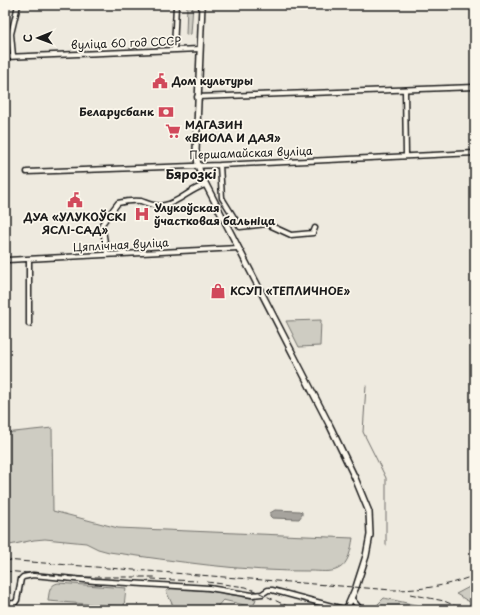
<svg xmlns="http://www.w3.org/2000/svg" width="480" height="615" font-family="'Playpen Sans',sans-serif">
<rect width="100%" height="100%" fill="#eeeadf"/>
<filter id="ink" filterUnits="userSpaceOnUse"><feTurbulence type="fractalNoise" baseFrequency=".025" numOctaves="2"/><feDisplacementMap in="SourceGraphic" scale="8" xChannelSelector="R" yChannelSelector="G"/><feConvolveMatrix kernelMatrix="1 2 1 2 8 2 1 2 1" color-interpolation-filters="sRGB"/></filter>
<g filter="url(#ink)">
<!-- green -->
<path fill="#ceccc2" stroke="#75746f" d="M 187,5 L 193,5 L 191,34 L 186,35 Z
M 321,320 L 320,346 L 299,347 L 286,321 Z
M 52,428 L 53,511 L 118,528 L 353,538 C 351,549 349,564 338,569 C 330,573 320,571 311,571 C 243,572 176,561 109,552 L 98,549 L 86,543 L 45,539 L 34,540 L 5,546 L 5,433 Z
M 58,583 L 126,588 L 124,607 L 48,601 C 49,593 49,585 58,583 Z
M 475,584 L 475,605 L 456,594 Z
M 172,588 L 210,591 L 256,599 L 253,607 L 223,600 L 214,610 L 175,610 L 166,591 Z
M 384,598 L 439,610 L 372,610 Z"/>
<!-- water -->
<path fill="#a6a39d" stroke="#6f6d69" d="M 275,510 L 299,511 L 302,512 L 302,515 L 299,519 L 272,518 L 270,516 L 270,513 Z"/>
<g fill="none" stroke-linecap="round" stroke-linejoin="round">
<!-- stream -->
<path stroke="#6f6d69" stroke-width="1" d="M 366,386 L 363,432 L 386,478 L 386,545"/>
<!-- minor casing -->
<g stroke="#1c1c1c" stroke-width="7">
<path id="minor" d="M 174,50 L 176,5
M 13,56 L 11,34 L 18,5
M 5,57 L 200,49
M 405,91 L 406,155
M 197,97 L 475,87
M 220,165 L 222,198 L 240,227 L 267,224 L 291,235 L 313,233 L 315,228
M 27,172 L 220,165 L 475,153
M 107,254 L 102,224 L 118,203 C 126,201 133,200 141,201 C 150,204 155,207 165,205 C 180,202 190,189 205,185
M 5,259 L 7,260 L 238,248
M 29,324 L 29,259
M 352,599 L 361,610
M 5,604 L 15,603 L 17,600 L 21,579 L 23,577 L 33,575 L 95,581 L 209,588 L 252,595 L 262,594 L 268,590 L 272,590 L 347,610"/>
</g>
<!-- major casing -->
<g stroke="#1c1c1c" stroke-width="8">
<path id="major" d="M 202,5 L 196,151 L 198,165 L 201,175 L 330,426 L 355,478 L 369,512 L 370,535 L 366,556 L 356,587 L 346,610"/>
</g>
<!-- minor -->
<use href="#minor" stroke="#fbf7ec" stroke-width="4"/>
<!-- major -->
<use href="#major" stroke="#fbf7ec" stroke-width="5"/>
<!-- rail -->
<path stroke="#1c1c1c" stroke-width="1" stroke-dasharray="6 3" stroke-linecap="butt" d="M 5,560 L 392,590 C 421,590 448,586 475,575
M 5,571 L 74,577 L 157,577
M 151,579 L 197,581
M 207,582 L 246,587 L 262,594 L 295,610
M 410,594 L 444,601 L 465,610
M 249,610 L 270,610"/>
</g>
</g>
<!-- icons -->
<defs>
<g id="civic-bare" transform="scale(1.2)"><path d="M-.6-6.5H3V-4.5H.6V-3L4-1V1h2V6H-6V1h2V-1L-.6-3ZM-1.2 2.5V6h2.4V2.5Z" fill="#d1495b" stroke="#fbf7ec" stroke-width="2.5" paint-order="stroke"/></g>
<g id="bank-bare" transform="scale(1.2)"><path d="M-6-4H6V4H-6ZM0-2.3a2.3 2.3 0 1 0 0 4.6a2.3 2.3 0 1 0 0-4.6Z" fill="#d1495b" stroke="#fbf7ec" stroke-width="2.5" paint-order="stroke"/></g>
<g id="supermarket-bare" transform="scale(1.2)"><path d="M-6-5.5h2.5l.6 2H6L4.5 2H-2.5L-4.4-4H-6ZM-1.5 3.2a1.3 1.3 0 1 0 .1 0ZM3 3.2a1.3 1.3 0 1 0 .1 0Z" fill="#d1495b" stroke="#fbf7ec" stroke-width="2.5" paint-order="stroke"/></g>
<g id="hospital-bare" transform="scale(1.2)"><path d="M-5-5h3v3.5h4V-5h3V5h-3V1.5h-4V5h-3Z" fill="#d1495b" stroke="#fbf7ec" stroke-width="2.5" paint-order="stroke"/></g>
<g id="shop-bare" transform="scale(1.2)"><path d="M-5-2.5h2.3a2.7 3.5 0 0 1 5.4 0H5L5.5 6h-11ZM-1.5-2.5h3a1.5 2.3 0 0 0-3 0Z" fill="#d1495b" stroke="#fbf7ec" stroke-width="2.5" paint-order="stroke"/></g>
</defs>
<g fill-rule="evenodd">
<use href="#civic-bare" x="160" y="81"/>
<use href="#bank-bare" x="166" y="112"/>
<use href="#supermarket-bare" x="173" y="131"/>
<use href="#civic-bare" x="75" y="200"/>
<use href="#hospital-bare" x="142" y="214"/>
<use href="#shop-bare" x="218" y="291"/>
</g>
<g text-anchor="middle" stroke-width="3.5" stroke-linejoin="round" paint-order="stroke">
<!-- street labels -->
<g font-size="11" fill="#1c1c1c" stroke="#fbf7ec">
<text transform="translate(126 43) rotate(-2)" y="4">вуліца 60 год СССР</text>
<text transform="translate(251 153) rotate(-2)" y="4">Першамайская вуліца</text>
<text transform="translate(121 245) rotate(-3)" y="4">Цяплічная вуліца</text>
</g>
<!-- poi labels -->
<g font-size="11" font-weight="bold" fill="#1c1c1c" stroke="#fbf7ec" text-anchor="start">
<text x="172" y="85">Дом культуры</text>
<text x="154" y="116" text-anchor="end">Беларусбанк</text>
<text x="185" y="129">МАГАЗИН<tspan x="185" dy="13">«ВИОЛА И ДАЯ»</tspan></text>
<text x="154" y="212">Улукоўская<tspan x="154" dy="13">ўчастковая бальніца</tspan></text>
<text x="75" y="221" text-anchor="middle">ДУА «УЛУКОЎСКІ<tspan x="75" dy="13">ЯСЛІ-САД»</tspan></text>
<text x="230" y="295">КСУП «ТЕПЛИЧНОЕ»</text>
</g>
<!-- quarter labels -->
<g font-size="13" font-weight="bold" fill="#1c1c1c" stroke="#fbf7ec">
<text x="191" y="179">Бярозкі</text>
</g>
</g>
<!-- margin -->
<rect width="480" height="615" fill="none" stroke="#fbf7ec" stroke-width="20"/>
<rect x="10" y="10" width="460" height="595" fill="none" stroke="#1c1c1c" stroke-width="1.5" filter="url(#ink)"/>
<!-- north arrow -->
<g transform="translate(38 38) rotate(269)" stroke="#fbf7ec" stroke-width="3" paint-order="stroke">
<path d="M0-3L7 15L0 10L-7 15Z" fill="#1c1c1c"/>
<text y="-6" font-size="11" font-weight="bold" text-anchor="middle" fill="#1c1c1c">С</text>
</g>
</svg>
